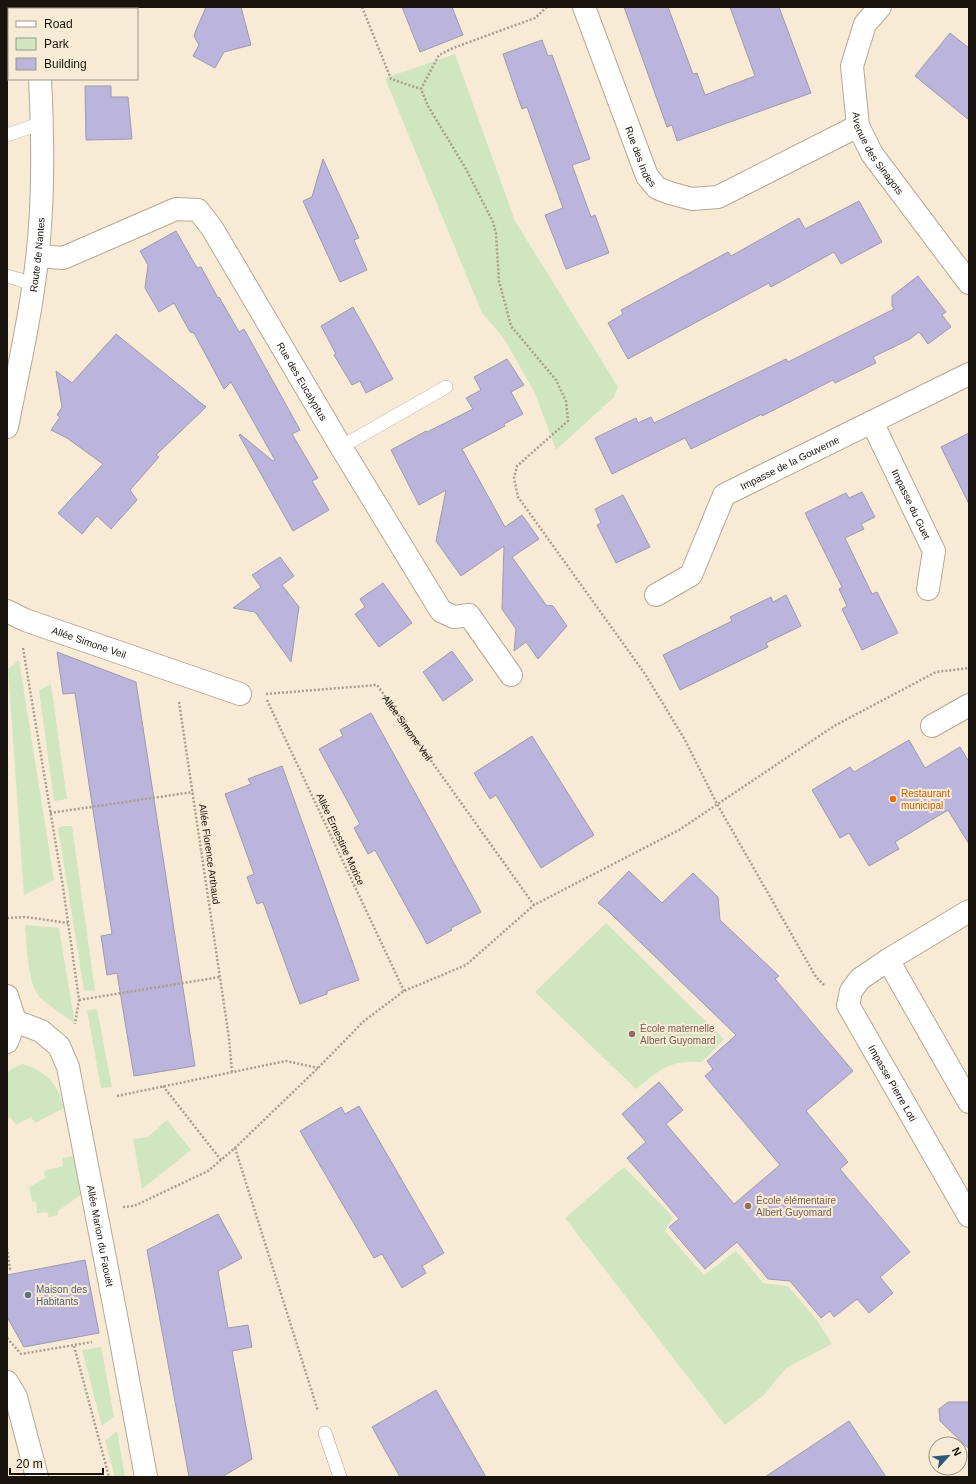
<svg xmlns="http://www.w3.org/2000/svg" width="976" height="1484" font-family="Helvetica,sans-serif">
<rect width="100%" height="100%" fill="#f8ebd6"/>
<!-- green -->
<path fill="#cfe6c1" d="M 455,54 L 515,221 L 618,387 L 614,397 L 556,450 L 535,393 L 503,337 L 482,313 L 385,78 Z
M 19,660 L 54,880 L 24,895 L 8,669 Z
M 51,684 L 67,799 L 54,801 L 39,690 Z
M 63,826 L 72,826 L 95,991 L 84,990 L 58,828 Z
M 606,923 L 724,1039 L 702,1062 C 670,1060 660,1069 636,1089 L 535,992 Z
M 25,925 L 59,928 L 75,1024 C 67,1017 44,1003 38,995 C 27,979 27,945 25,925 Z
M 97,1009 L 112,1087 L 101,1088 L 87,1010 Z
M 23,1064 C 46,1071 58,1084 64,1108 L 35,1123 L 31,1117 L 16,1125 L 10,1117 L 7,1119 L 7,1073 L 13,1068 Z
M 167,1120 L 191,1150 L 142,1189 L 133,1139 L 148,1137 Z
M 75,1156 L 82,1194 L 58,1211 L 58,1215 L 49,1217 L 47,1212 L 37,1213 L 36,1202 L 32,1202 L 29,1187 L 45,1178 L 44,1171 L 63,1166 L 62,1158 Z
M 624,1167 L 673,1217 L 665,1231 L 704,1275 L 736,1251 L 763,1283 L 788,1286 L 819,1323 L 832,1344 L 786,1368 L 764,1395 L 725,1425 L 565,1218 Z
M 101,1347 L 114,1416 L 102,1426 L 82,1350 Z
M 117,1431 L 125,1477 L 115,1477 L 105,1441 Z"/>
<!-- building -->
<path fill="#bbb4dc" stroke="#9e9aaf" d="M 206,7 L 241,7 L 251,45 L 224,52 L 215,68 L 193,56 L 199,45 L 194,36 L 196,30 Z
M 402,7 L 452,7 L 463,35 L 420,52 Z
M 624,7 L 668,7 L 693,74 L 697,73 L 705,95 L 755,76 L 730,7 L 779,7 L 811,93 L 677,141 L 672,125 L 667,127 Z
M 950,33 L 969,48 L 969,120 L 915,76 Z
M 542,40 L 548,56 L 552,55 L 590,159 L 572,165 L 591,217 L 595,215 L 609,253 L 566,269 L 545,215 L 563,208 L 527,107 L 522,109 L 503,54 Z
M 85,86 L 111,86 L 111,97 L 128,97 L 132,139 L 86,140 Z
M 323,159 L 359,238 L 354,240 L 367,270 L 340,282 L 303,201 L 312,197 Z
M 859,201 L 882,242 L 841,264 L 834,252 L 771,287 L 769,283 L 628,359 L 608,323 L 623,314 L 621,310 L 728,252 L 731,256 L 799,218 L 805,229 Z
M 176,231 L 197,268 L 201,267 L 218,298 L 219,297 L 239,332 L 244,329 L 300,430 L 292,434 L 318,478 L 312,481 L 329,510 L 293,531 L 239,435 L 240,434 L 273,461 L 275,460 L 231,382 L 224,389 L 194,333 L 190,332 L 174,303 L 159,312 L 145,288 L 148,265 L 140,251 Z
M 918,276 L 946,312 L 942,315 L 951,327 L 928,344 L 919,332 L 910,339 L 873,357 L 876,363 L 835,383 L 833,380 L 762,416 L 762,414 L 691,449 L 685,438 L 612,474 L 595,438 L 636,418 L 638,423 L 651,417 L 654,423 L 786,359 L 788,362 L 894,309 L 892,306 L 892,296 Z
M 353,307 L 393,379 L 366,393 L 360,381 L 352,385 L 334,355 L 336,354 L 321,326 Z
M 116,334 L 206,407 L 156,455 L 159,457 L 130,490 L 137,500 L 111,529 L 97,516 L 82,534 L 58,513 L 103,464 L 67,438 L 51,430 L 60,417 L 57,415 L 62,407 L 56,371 L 72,383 Z
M 507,359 L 524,385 L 511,392 L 523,414 L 504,424 L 505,426 L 462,449 L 505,527 L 522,515 L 539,539 L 512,557 L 546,605 L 553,606 L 567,626 L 538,659 L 526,642 L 514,651 L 516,629 L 502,609 L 504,546 L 461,576 L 436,541 L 446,490 L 419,505 L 391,450 L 426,431 L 427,432 L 473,409 L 466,398 L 481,390 L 474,377 Z
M 969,433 L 969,504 L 941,447 Z
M 862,492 L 875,517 L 861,524 L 864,529 L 845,538 L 872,594 L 877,592 L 898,633 L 862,650 L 842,609 L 847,606 L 839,589 L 842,587 L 805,513 L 846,493 L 849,498 Z
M 623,495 L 650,547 L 616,563 L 597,525 L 601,523 L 595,509 Z
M 280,557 L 294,576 L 282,585 L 299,607 L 291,662 L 255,612 L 233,608 L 261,587 L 252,575 Z
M 383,583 L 412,623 L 379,647 L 355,614 L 365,607 L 360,599 Z
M 786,595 L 801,626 L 766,643 L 768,647 L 680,690 L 663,655 L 732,621 L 730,617 L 771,597 L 773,602 Z
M 452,651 L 473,680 L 443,701 L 423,672 Z
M 57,652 L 136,682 L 195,1066 L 134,1076 L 117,973 L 107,975 L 101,936 L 112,934 L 75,693 L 63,694 Z
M 371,713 L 481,912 L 451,928 L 452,930 L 427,944 L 375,850 L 368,854 L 354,828 L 360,824 L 319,749 L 343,736 L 340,730 Z
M 532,736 L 594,835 L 541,868 L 496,795 L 490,799 L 474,773 Z
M 909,740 L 925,768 L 960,747 L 969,762 L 969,844 L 948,810 L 895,842 L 899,849 L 869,866 L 849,833 L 840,838 L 812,790 L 850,767 L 854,772 Z
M 282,766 L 359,980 L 327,991 L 327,994 L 300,1004 L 263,902 L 257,904 L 247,877 L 254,874 L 225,794 L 251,784 L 248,779 Z
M 629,871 L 662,903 L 693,873 L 718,897 L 720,920 L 779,976 L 775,979 L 853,1071 L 806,1111 L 848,1162 L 840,1169 L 910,1252 L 880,1277 L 893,1293 L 869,1313 L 857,1299 L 834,1317 L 830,1311 L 821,1318 L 790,1281 L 768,1279 L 737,1242 L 705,1269 L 669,1227 L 679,1219 L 627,1158 L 646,1142 L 622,1114 L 659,1082 L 683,1110 L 666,1124 L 734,1204 L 780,1165 L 705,1076 L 713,1069 L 707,1061 L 736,1035 L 609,912 L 598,903 Z
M 359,1106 L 444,1253 L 422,1266 L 426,1273 L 402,1288 L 382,1254 L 374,1258 L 300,1131 L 341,1107 L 345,1114 Z
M 218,1214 L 242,1258 L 218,1271 L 228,1328 L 248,1325 L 252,1347 L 232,1351 L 252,1459 L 222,1477 L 189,1477 L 147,1250 Z
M 85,1260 L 99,1333 L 24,1347 L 7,1317 L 7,1275 Z
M 436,1390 L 486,1477 L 400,1477 L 372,1427 Z
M 948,1402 L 969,1402 L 969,1449 L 940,1421 L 939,1409 Z
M 849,1421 L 886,1477 L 765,1477 Z"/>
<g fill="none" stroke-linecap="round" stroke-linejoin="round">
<!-- service casing -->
<g stroke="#b4a895" stroke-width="14">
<path id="service" d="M 7,39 L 9,38
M 7,135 L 42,123
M 7,276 L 34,284
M 341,447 L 446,387
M 325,1433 L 340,1477"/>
</g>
<!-- minor casing -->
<g stroke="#b4a895" stroke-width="24">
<g id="minor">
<path id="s2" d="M 584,7 L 647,176 L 657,188 L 670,193 L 692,199 L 718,197 L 858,126"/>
<path id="s3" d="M 880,7 L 865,24 L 852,66 L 858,126 L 872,154 L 969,283"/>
<path id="s4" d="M 38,256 L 63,258 L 176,209 L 198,210 L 212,228 L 341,447 L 441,611 L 454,617 L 469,615 L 511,675"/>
<path id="s5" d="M 872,422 L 934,551 L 928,589"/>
<path id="s6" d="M 656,595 L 691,575 L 724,495 L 969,374"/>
<path id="s7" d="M 7,611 L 25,620 L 240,694"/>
<path d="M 932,726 L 969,705"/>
<path d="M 969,911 L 888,960 L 969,1102"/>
<path id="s8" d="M 888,960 L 860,979 L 851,991 L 848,1005 L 969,1216"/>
<path id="s9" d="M 15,1021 L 41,1031 L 59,1046 L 68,1067 L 120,1336 L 146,1477"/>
</g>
</g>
<!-- secondary casing -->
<g stroke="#b4a895" stroke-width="24">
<g id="secondary">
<path d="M 37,7 L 37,9"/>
<path id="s10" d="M 7,427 C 18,371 31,315 37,259 C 44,201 43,137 40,79"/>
<path d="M 7,996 L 15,1021 L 7,1042"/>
<path d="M 7,1382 L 16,1397 L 37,1477"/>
</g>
</g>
<!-- path -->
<g stroke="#a99e8e" stroke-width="2.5" stroke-dasharray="2 2" stroke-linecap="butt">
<path d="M 362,7 L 391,79 L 421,89"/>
<path d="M 547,7 L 535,18 L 453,48 L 439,55 L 421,89 L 428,106 L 466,169 L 493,222 L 496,234 L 499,281 L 511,326 L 556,380 L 566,401 L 568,421 L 517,466 L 514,478 L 518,497 L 645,674 L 685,740 L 717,804 L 816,977 L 824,985"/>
<path d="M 23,648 L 63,887 L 79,1000 L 75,1024"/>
<path id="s1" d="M 266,694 L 377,685 L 534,905"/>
<path d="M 267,700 L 404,991"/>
<path d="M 179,702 L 229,1038 L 232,1072"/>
<path d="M 50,813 L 193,792"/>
<path d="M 7,918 L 26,917 L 68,923"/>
<path d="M 79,1000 L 220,977"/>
<path d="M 163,1086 L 221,1160"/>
<path d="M 117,1096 L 286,1061 L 318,1068"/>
<path d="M 235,1148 L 318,1411"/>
<path d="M 123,1207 L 134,1206 L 208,1171 L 235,1148 L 318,1068 L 364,1021 L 404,991 L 466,965 L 534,905 L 679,830 L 834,726 L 936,672 L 969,668"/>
<path d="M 7,1248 L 10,1269 L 7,1270"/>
<path d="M 7,1338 L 21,1354 L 92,1342"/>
<path d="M 74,1346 L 109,1477"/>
</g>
<!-- service -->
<use href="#service" stroke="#fff" stroke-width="13"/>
<!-- minor -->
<use href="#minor" stroke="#fff" stroke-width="22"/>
<!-- secondary -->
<use href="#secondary" stroke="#fff" stroke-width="22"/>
</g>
<!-- markers -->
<circle fill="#e8710a" stroke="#f8ebd6" stroke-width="1.5" cx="893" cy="799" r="4"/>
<g fill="#8d6e63" stroke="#f8ebd6" stroke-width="1.5">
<circle cx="632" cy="1034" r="4"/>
<circle cx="748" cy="1206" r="4"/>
</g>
<circle fill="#5c6f8a" stroke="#f8ebd6" stroke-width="1.5" cx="28" cy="1295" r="4"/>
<g text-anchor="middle" stroke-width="4" stroke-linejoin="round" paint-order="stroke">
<!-- street labels -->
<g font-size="10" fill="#19140d" stroke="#f8ebd6">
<text dy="4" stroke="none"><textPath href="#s3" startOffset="160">Avenue des Sinagots</textPath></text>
<text dy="4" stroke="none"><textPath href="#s2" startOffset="160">Rue des Indes</textPath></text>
<text dy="4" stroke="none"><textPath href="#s10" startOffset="175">Route de Nantes</textPath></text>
<text dy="4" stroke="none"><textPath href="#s4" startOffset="371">Rue des Eucalyptus</textPath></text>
<text dy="4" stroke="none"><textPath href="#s6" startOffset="200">Impasse de la Gouverne</textPath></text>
<text dy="4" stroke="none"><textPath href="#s5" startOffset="91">Impasse du Guet</textPath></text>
<text dy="4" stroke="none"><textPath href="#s7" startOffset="88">Allée Simone Veil</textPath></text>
<text dy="4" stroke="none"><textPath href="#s1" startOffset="164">Allée Simone Veil</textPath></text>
<text transform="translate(341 839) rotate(65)" y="4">Allée Ernestine Morice</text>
<text transform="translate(210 854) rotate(82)" y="4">Allée Florence Arthaud</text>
<text dy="4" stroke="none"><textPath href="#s8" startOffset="153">Impasse Pierre Loti</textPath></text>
<text dy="4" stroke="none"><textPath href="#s9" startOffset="246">Allée Marion du Faouët</textPath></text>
</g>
<!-- food labels -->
<g font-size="10" fill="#c56008" stroke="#f8ebd6" text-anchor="start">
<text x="901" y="797">Restaurant<tspan x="901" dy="12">municipal</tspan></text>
</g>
<!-- education labels -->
<g font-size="10" fill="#785e54" stroke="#f8ebd6" text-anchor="start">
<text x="640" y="1032">École maternelle<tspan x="640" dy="12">Albert Guyomard</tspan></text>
<text x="756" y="1204">École élémentaire<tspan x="756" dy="12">Albert Guyomard</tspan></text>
</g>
<!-- service labels -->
<g font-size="10" fill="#4e5e75" stroke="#f8ebd6" text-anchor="start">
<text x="36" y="1293">Maison des<tspan x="36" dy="12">Habitants</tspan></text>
</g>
</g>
<!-- border -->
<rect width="976" height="1484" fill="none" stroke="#19140d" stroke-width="16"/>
<!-- legend -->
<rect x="8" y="8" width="130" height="72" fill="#f8ebd6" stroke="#9f9586"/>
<rect x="16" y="21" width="20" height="6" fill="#ffffff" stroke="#9f9586"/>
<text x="44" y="28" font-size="12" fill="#19140d">Road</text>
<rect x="16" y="38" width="20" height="12" fill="#cfe6c1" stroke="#9f9586"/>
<text x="44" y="48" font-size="12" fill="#19140d">Park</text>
<rect x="16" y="58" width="20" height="12" fill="#bbb4dc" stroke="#9f9586"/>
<text x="44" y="68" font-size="12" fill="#19140d">Building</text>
<!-- north arrow -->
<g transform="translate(948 1456) rotate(63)"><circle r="19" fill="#f8ebd6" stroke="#9f9586"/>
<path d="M0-3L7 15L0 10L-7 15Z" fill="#2b5b79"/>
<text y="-6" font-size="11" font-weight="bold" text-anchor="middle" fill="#19140d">N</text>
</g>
<!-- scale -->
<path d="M10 1468v6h93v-6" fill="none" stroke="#19140d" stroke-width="2"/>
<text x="16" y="1468" font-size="12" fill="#19140d" stroke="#f8ebd6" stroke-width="3" paint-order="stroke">20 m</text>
</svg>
